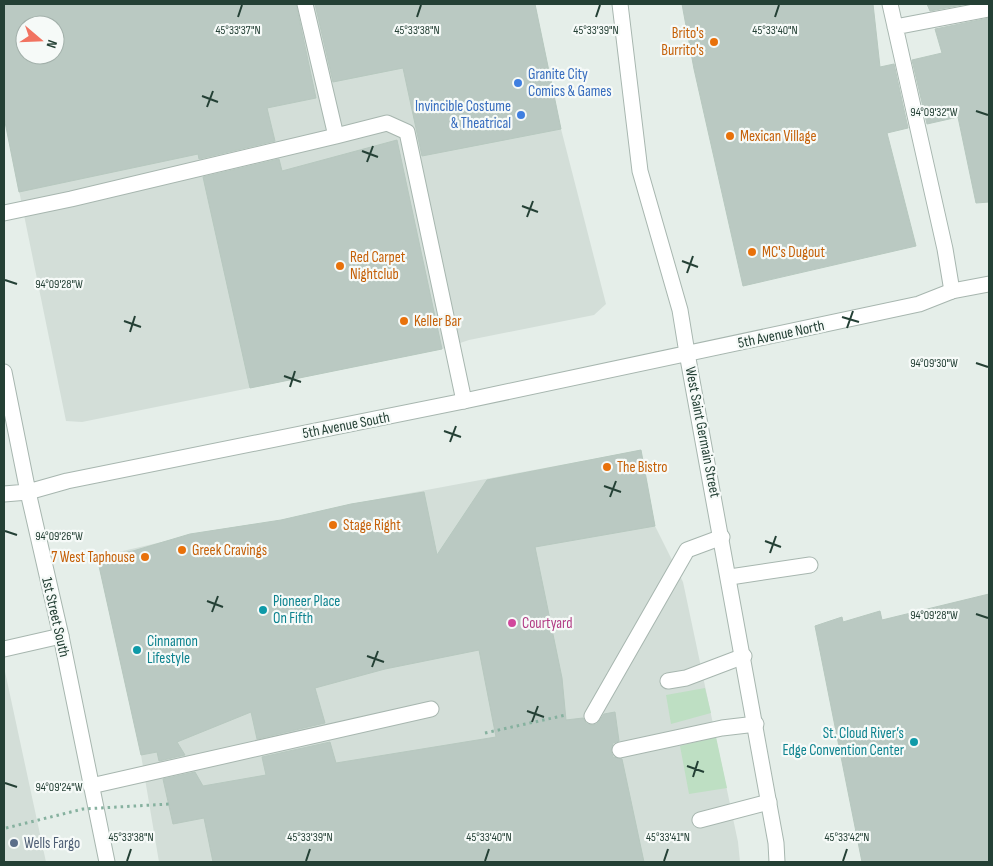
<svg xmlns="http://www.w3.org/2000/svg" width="993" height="866" font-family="'Sofia Sans Condensed',sans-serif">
<rect width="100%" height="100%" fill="#e5eee9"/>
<!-- built -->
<path fill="#d3ded8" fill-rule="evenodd" d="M 4,4 L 535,4 L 561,129 L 606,304 L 594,315 L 469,340 L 442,349 L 82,422 L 66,421 L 4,117 ZM 25,25 L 55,25 L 55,55 L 25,55 Z
M 641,450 L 655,526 L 683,582 L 738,842 L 740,862 L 159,862 L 141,755 L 97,557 L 209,531 L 281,520 L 351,504 Z
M 4,667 L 46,862 L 4,862 Z"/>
<!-- green -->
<path fill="#bedfc3" d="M 705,688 L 711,713 L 671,724 L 666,695 Z
M 716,737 L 727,788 L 689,794 L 680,746 Z"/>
<!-- building -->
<path fill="#bac9c2" stroke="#b7c8bf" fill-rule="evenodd" d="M 4,4 L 296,4 L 316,98 L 267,108 L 275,141 L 199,159 L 198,154 L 19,192 L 4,117 ZM 25,25 L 55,25 L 55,55 L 25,55 Z
M 315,4 L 535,4 L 561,129 L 422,156 L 403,68 L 333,82 Z
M 682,4 L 873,4 L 880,67 L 894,64 L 908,128 L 887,133 L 916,246 L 743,286 L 694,69 Z
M 927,4 L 967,4 L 930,11 Z
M 989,18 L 989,202 L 976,203 L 958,117 L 927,124 L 912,60 L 942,53 L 935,29 Z
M 397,140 L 442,349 L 250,388 L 203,177 L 279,159 L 282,171 Z
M 641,450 L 655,526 L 535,547 L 562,678 L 566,720 L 583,718 L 587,724 L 593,725 L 597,724 L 604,714 L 615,712 L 619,741 L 613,743 L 611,751 L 613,757 L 622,759 L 644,862 L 213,862 L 204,818 L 173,824 L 163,779 L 195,772 L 203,786 L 266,775 L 262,757 L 330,742 L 336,763 L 496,737 L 479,650 L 385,669 L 315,688 L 325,723 L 257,739 L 251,712 L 177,742 L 185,755 L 159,761 L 157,752 L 141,755 L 97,557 L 133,551 L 190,534 L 281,520 L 351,504 L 424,492 L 437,555 L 487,480 Z
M 989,594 L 989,862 L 862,862 L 815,626 L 842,617 L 843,622 L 880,611 L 882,620 Z"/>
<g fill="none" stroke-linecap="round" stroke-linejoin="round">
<!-- service casing -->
<g stroke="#a7b6af" stroke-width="17">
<path id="service" d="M 890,4 L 945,249 L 952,291
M 895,27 L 989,9
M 336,136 L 387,123 L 407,132 L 464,401
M 4,213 L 71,199 L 336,136 L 305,4
M 730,577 L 810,565
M 4,649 L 61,636
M 668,681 L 686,678 L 744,656
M 592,716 L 687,550 L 722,537
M 620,750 L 722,728 L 756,724
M 91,786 L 431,709
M 700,820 L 769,802"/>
</g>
<!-- minor casing -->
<g stroke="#a7b6af" stroke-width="17">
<path id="minor" d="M 687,353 L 776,843 L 777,862
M 28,492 L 61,636 L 107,862"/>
</g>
<!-- tertiary casing -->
<g stroke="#a7b6af" stroke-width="17">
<path id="tertiary" d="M 620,4 L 640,171 L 680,310 L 687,353
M 4,372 L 28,492
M 4,494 L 28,492 L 67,481 L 464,401 L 919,304 L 952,291 L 989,284"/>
</g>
<!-- path -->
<path stroke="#86b19f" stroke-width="3" stroke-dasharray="2.5 4" stroke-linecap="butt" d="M 485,733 L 566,715"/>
<!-- service -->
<use href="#service" stroke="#fff" stroke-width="15"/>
<!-- minor -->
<use href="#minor" stroke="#fff" stroke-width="15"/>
<!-- tertiary -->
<use href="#tertiary" stroke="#fff" stroke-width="15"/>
<!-- path-bridge -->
<path stroke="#86b19f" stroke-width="3" stroke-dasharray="2.5 4" stroke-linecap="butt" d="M 6,828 L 83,809 L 169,804"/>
</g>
<!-- ticks -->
<path fill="none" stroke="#244035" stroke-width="2" d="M 238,17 L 242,5M 417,17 L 421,5M 596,17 L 600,5M 775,17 L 779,5M 202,96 L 218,102M 207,107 L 213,91M 976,111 L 988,115M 362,151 L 378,157M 367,162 L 373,146M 522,206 L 538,212M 527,217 L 533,201M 682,261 L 698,267M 687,273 L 693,256M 5,280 L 17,284M 842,317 L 859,322M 124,321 L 141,327M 847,328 L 853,311M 130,332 L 135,316M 976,363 L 988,367M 284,376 L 301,382M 290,387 L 295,371M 444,431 L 461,437M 450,442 L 456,426M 604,486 L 621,492M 610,497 L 616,481M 5,531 L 17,535M 765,541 L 781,547M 770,553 L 776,536M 207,601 L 223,607M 212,612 L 218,596M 976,614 L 988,618M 367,656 L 384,662M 372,667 L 378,651M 527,711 L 544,717M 532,722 L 538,706M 687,766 L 704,772M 693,777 L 698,761M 5,783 L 17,787M 127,861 L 131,849M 306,861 L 310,849M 485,861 L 489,849M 664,861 L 668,849M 843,861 L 847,849"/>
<!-- markers -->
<g fill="#e8710a" stroke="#f6faf8" stroke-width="2">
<circle cx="714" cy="42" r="5"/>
<circle cx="730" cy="136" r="5"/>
<circle cx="752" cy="252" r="5"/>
<circle cx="340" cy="266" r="5"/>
<circle cx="404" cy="321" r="5"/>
<circle cx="607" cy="467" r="5"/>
<circle cx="333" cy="525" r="5"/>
<circle cx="182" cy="550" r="5"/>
<circle cx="145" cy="557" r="5"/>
</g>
<g fill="#3f7fe0" stroke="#f6faf8" stroke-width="2">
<circle cx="518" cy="83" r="5"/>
<circle cx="521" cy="115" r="5"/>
</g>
<g fill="#0f9aa8" stroke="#f6faf8" stroke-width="2">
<circle cx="263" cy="610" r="5"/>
<circle cx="137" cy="650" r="5"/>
<circle cx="914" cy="742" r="5"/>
</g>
<circle fill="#d1479c" stroke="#f6faf8" stroke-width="2" cx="512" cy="623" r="5"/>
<circle fill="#5c6f8a" stroke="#f6faf8" stroke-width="2" cx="14" cy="843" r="5"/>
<g text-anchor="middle" stroke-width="4.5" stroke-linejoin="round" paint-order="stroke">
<!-- food labels -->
<g font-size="15" fill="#c56008" stroke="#f6faf8" text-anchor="start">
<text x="704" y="38" text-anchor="end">Brito's<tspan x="704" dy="17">Burrito's</tspan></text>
<text x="740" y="141">Mexican Village</text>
<text x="762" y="257">MC's Dugout</text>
<text x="350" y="262">Red Carpet<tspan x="350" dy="17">Nightclub</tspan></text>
<text x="414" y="326">Keller Bar</text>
<text x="617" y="472">The Bistro</text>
<text x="343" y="530">Stage Right</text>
<text x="192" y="555">Greek Cravings</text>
<text x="135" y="562" text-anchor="end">7 West Taphouse</text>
</g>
<!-- shop labels -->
<g font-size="15" fill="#366cbe" stroke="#f6faf8" text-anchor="start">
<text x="528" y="79">Granite City<tspan x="528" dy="17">Comics &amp; Games</tspan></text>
<text x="511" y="111" text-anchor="end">Invincible Costume<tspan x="511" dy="17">&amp; Theatrical</tspan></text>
</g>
<!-- street labels -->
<g font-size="15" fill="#244035" stroke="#f6faf8">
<text transform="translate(781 334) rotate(-12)" y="5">5th Avenue North</text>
<text transform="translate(346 425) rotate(-11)" y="5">5th Avenue South</text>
<text transform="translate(703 432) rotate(79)" y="5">West Saint Germain Street</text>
<text transform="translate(56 617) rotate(77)" y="5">1st Street South</text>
</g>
<!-- culture labels -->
<g font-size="15" fill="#0d838f" stroke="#f6faf8" text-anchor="start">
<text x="273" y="606">Pioneer Place<tspan x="273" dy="17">On Fifth</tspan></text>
<text x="147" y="646">Cinnamon<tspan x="147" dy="17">Lifestyle</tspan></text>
<text x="904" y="738" text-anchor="end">St. Cloud River’s<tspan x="904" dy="17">Edge Convention Center</tspan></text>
</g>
<!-- hotel labels -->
<g font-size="15" fill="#b23c85" stroke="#f6faf8" text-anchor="start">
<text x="522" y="628">Courtyard</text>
</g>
<!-- service labels -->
<g font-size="15" fill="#4e5e75" stroke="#f6faf8" text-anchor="start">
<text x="24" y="848">Wells Fargo</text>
</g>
</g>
<g font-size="12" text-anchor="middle" fill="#244035" stroke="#f6faf8" stroke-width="4.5" stroke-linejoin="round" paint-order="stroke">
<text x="238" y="34">45°33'37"N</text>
<text x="417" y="34">45°33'38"N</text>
<text x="596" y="34">45°33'39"N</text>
<text x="775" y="34">45°33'40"N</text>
<text x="934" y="116">94°09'32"W</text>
<text x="59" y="288">94°09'28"W</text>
<text x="934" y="367">94°09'30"W</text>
<text x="59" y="540">94°09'26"W</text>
<text x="934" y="619">94°09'28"W</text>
<text x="59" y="791">94°09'24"W</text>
<text x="131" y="841">45°33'38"N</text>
<text x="310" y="841">45°33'39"N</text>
<text x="489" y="841">45°33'40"N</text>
<text x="668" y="841">45°33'41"N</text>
<text x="847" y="841">45°33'42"N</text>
</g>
<!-- border -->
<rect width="993" height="866" fill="none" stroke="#244035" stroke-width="10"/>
<!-- north arrow -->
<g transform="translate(40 40) rotate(109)"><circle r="24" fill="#f6faf8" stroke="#a2b0aa"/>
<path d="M0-4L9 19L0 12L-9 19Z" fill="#f17361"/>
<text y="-8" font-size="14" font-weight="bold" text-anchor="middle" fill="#244035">N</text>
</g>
</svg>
